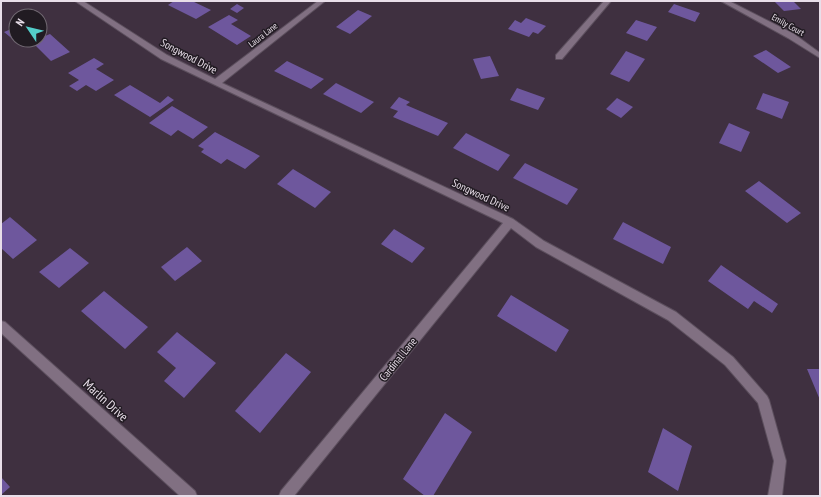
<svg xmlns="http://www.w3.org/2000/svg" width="821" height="497" font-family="'PT Sans Narrow',sans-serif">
<rect width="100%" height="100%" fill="#3f3040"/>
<!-- building -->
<path fill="#6e579d" d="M 174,1 L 192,1 L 211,10 L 196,19 L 168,5 Z
M 774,1 L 793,1 L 801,9 L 784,11 Z
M 237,4 L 244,8 L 237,13 L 230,9 Z
M 674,4 L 700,13 L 695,22 L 668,12 Z
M 358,10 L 372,16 L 350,34 L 336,27 Z
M 229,15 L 238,20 L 231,24 L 251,36 L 237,45 L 208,27 Z
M 526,18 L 546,26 L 538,34 L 533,32 L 529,37 L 508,29 L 515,20 L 521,23 Z
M 636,20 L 657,27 L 647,41 L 626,33 Z
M 16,27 L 16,41 L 15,41 L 4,32 Z
M 50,34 L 70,52 L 51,61 L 32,42 L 40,40 L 40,38 Z
M 766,50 L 791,67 L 778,73 L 753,56 Z
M 626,51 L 645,59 L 629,82 L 610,74 Z
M 490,56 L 499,76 L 481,79 L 473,59 Z
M 94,58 L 104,64 L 96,69 L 114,80 L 96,91 L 86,85 L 77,91 L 69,86 L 79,80 L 68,73 Z
M 287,61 L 324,79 L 311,89 L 274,71 Z
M 336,83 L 374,102 L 361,113 L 323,94 Z
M 130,85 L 160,103 L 168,96 L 174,100 L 150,117 L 114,95 Z
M 517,88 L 545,98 L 538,110 L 510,100 Z
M 763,93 L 789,102 L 782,119 L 756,109 Z
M 399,97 L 410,102 L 406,105 L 448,123 L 438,136 L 393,117 L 398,111 L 390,108 Z
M 617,98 L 633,107 L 621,118 L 606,109 Z
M 172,106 L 208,127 L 193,139 L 178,130 L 171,136 L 149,123 Z
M 729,123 L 750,132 L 741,152 L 719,143 Z
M 215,132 L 260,156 L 245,169 L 227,159 L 221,164 L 201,152 L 204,149 L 198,146 Z
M 466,133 L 510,155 L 498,171 L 453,148 Z
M 525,163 L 578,189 L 567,205 L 513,178 Z
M 293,169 L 331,192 L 315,208 L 277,184 Z
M 759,181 L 801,213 L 787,223 L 745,191 Z
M 10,217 L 37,240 L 13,259 L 1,248 L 1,224 Z
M 623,222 L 671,247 L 663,264 L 613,239 Z
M 394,229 L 425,248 L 412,263 L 381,244 Z
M 187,247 L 202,261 L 175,281 L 161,267 Z
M 70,248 L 89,263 L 59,288 L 39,272 Z
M 721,265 L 778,304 L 772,313 L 754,301 L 748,309 L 708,281 Z
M 104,291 L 148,327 L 125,349 L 81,311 Z
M 511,295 L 569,330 L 556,352 L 497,316 Z
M 177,332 L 216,363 L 184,398 L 164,381 L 176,368 L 157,352 Z
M 286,353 L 311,372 L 260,433 L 235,411 Z
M 807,369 L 820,369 L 820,400 Z
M 445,413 L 472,432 L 433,496 L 425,496 L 403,479 Z
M 663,428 L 692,446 L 678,491 L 648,472 Z
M 1,477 L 10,487 L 1,495 Z"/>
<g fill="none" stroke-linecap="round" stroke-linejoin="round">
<!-- minor casing -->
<g stroke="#5c4f5d" stroke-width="2">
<path id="minor" d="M 75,1 L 83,1 L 167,55 L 215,79 L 318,1 L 325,1 L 222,83 L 513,219 L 544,241 L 676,312 L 733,357 L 767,396 L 769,400 L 786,461 L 782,496 L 768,496 L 774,461 L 758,403 L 725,365 L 668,320 L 536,247 L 511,228 L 294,496 L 279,496 L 281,491 L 503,223 L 161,59 Z
M 604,1 L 611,1 L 562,59 L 556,59 L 556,55 Z
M 721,1 L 729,1 L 794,34 L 820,53 L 820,58 L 788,38 Z
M 1,321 L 5,322 L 195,491 L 197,496 L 180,496 L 1,333 Z"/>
</g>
<!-- minor -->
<use href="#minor" fill="#817082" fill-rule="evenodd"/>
</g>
<g text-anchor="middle" stroke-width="3" stroke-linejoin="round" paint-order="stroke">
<!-- far-street labels -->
<g font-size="9" fill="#e8dee9" stroke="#211b22">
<text transform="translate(788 25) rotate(29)" y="3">Emily Court</text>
<text transform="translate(263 35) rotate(-38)" y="3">Laura Lane</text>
</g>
<!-- street labels -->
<g font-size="11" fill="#e8dee9" stroke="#211b22">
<text transform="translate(189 56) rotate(28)" y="4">Songwood Drive</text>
<text transform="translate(481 195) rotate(25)" y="4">Songwood Drive</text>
<text transform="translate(398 359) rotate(-51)" y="4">Cardinal Lane</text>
</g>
<!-- near-street labels -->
<g font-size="13" fill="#e8dee9" stroke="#211b22">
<text transform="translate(106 400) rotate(42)" y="5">Marlin Drive</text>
</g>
</g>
<!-- border -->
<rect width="821" height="497" fill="none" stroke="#e8dee9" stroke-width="4"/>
<!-- north arrow -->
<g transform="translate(28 28) rotate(305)"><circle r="19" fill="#211b22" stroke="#716972"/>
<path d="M0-3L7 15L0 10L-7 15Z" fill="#53cdc9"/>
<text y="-6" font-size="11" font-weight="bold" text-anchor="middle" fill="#e8dee9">N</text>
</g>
</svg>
